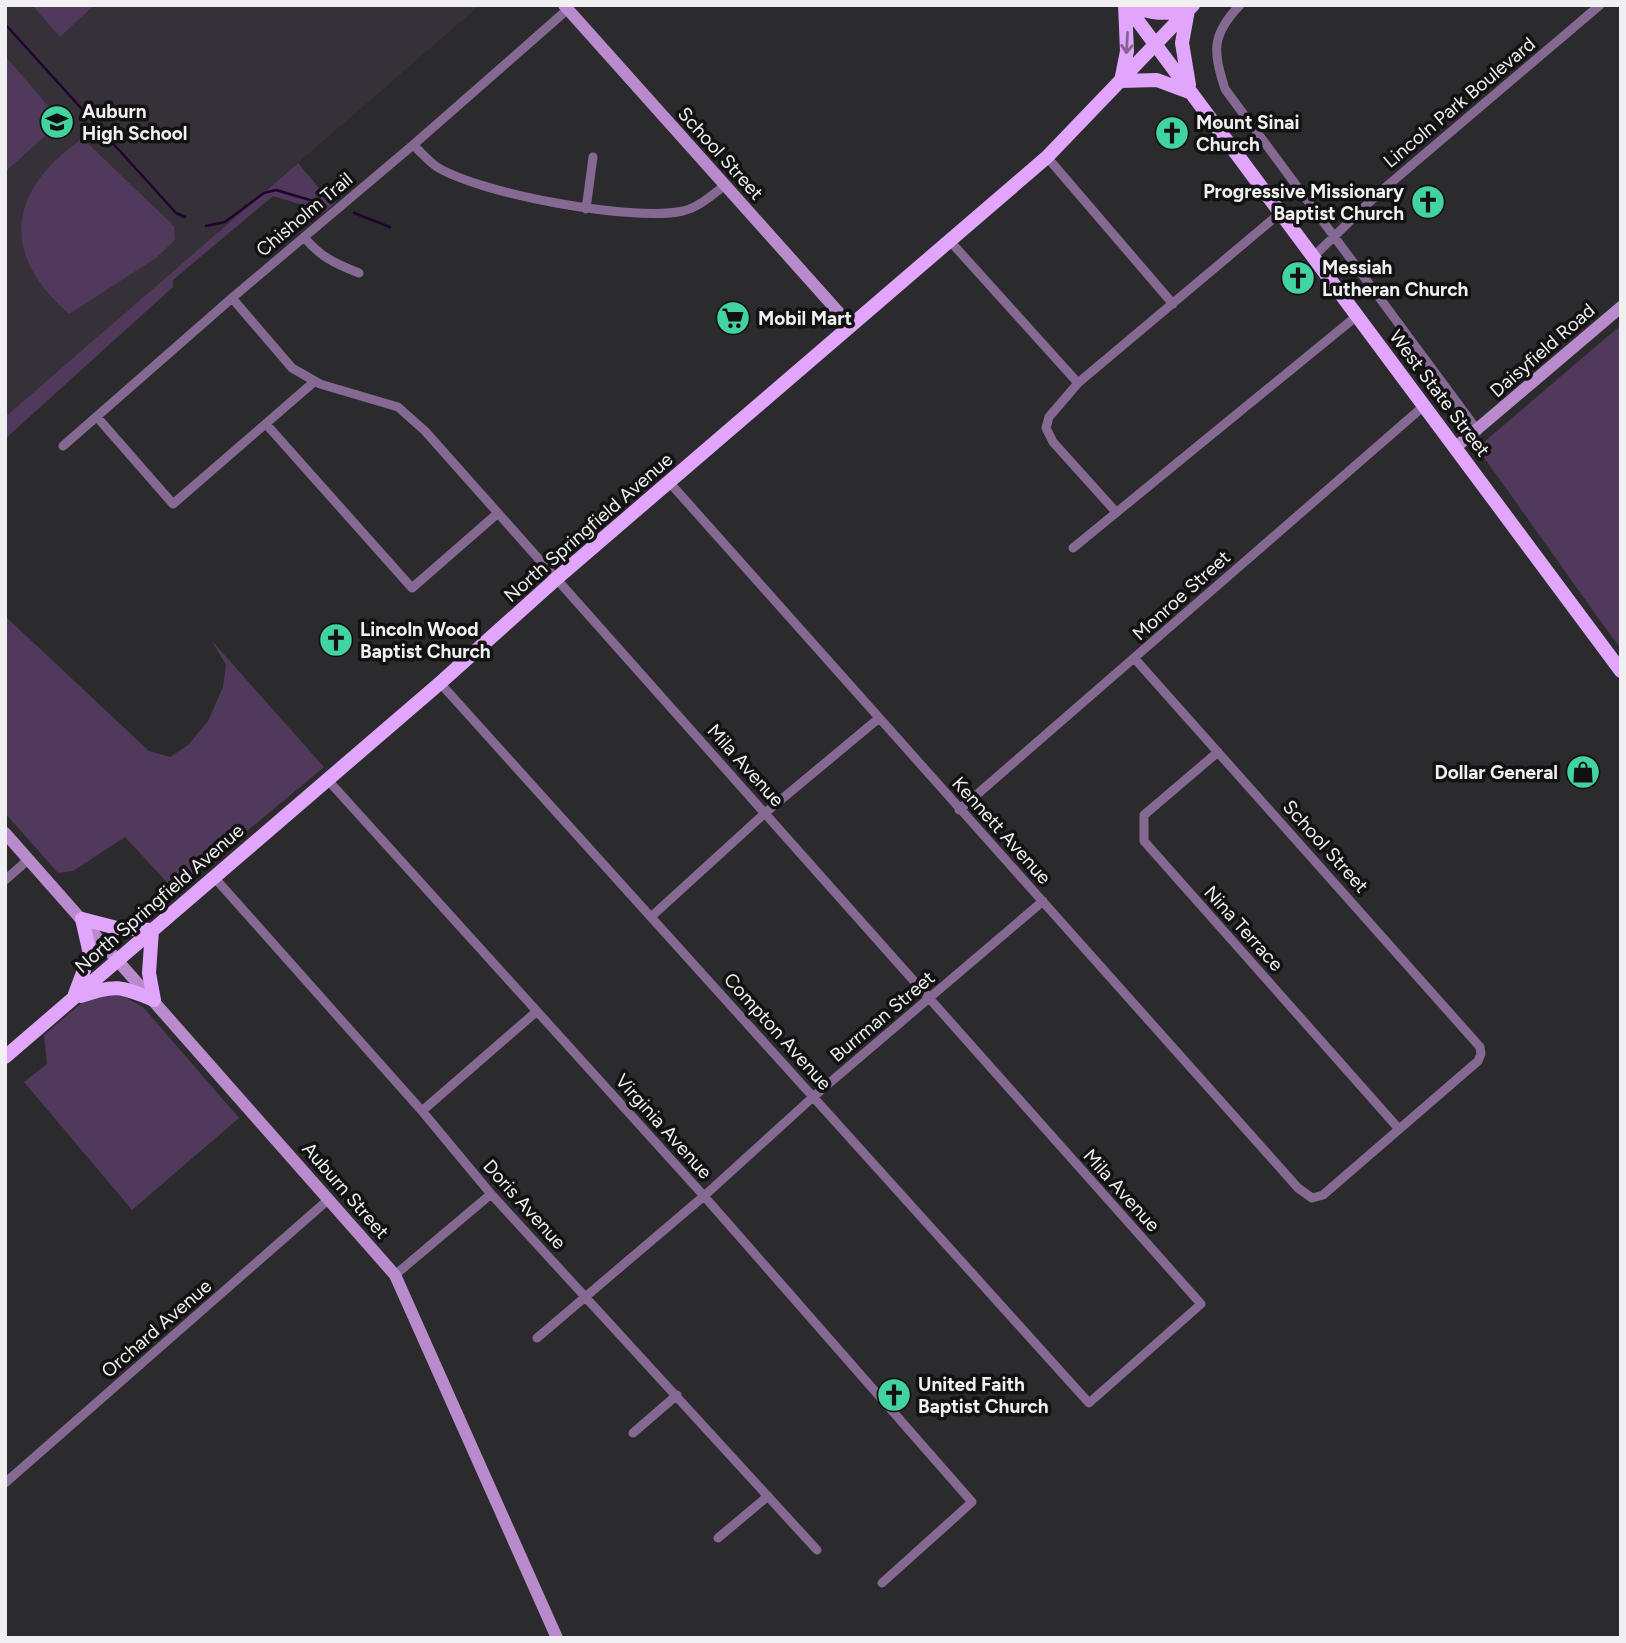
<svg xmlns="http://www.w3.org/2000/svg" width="1626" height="1643" font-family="Figtree,sans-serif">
<rect width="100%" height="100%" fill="#2b2a2c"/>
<!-- built -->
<path fill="#363138" d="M 5,5 L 480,5 L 5,417 Z"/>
<!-- green -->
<path fill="#51395b" d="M 32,5 L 92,5 L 93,6 L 60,37 Z
M 6,57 L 56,115 L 55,127 L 5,172 Z
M 82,138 L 174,226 L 175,240 L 156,258 L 69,314 C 20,271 1,220 49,167 C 59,156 72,147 82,138 Z
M 298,163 L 329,200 L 336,202 L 325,212 L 273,196 L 173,280 L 173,287 L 5,439 L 5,417 Z
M 1621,325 L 1621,649 C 1572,583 1526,515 1477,448 Z
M 5,616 L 149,751 L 170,757 L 188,745 L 208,721 L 223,687 L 226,665 L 212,641 L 324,767 L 175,891 L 125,837 L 73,871 L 58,873 L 5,813 Z
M 98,995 L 121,995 L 143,1007 L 239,1118 L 132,1210 L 24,1082 L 47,1064 L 44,1035 L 85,1000 Z"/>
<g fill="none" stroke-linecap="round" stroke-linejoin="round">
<!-- stream -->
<path stroke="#22002f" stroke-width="2.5" d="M 5,24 L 176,213 L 185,217
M 354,213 L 390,227
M 206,226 L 225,222 L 264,193 L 276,190 L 320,203"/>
<!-- street -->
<path stroke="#856992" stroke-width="9" d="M 1240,5 C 1211,35 1213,51 1225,89 L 1478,431
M 413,145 C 421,152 428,161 437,167 C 481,194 633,222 683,211 C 699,207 711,196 724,186
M 1047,157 L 1173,304
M 586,209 L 593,157
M 304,237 C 320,257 336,264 359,273
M 949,240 L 1078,383
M 1313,257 L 1380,192 L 1600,5
M 232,298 L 292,368 L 320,384 L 398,407 L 425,431 L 1201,1304 L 1089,1403 L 440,683
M 97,417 L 173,504 L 315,381
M 266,424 L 412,588 L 498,513
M 63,446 L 232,298 L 413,145 L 568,9
M 670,483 L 1298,1188 L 1312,1198 L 1323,1195 L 1478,1061 L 1481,1054 L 1480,1047 L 1135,659
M 1116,512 L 1053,442 L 1046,428 L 1049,417 L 1078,383 L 1279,214
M 1073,548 L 1358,315
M 1218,752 L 1144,815 L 1144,841 L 1399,1129
M 326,778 L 704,1196 L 972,1502 L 882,1583
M 959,810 L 1425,405
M 213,876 L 422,1111 L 491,1194 L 817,1550
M 5,880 L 29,859
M 652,916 L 765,813 L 878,719
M 422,1111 L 536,1012
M 395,1275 L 491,1194
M 537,1338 L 704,1196 L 813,1097 L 1043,901
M 633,1433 L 677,1395
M 5,1483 L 329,1199
M 718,1538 L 768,1496"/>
<!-- secondary -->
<path stroke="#b98bcd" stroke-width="12" d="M 564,5 L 850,325
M 1456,447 L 1621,307
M 5,833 L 395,1275 L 557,1638"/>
<!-- primary -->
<path stroke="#e1a5fc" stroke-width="14" d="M 1125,5 L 1127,51 L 1121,81 L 1157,80 L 1189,92
M 1126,5 C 1290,228 1457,448 1621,671
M 1130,5 C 1152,15 1164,14 1188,10 L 1182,43 L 1189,85
M 82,919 L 117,928 L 152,930 L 149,973 L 154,1000
M 75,994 L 90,954 L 82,919
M 81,996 C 115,984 121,986 154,1000
M 5,1057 L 440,683 L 556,579 L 1047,157 L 1193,5"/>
</g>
<!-- one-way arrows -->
<defs><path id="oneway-shaft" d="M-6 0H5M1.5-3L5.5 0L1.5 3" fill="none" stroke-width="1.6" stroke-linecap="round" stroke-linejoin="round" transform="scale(1.75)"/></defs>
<use stroke="#846393" href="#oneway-shaft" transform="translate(1127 43) rotate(93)"/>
<!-- icons -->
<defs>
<g id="school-disc" transform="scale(1.75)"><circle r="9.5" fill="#42d4a0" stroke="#131213"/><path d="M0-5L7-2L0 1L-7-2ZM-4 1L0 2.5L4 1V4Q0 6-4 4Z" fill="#111"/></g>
<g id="church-disc" transform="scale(1.75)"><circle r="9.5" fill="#42d4a0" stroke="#131213"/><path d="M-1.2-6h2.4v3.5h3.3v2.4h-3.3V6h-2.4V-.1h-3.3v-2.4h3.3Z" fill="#111"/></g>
<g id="supermarket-disc" transform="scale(1.75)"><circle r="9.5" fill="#42d4a0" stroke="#131213"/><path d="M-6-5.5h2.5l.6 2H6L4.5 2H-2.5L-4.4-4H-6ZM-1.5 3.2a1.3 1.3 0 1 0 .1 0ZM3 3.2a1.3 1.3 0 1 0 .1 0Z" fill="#111"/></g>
<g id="shop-disc" transform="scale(1.75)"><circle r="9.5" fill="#42d4a0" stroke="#131213"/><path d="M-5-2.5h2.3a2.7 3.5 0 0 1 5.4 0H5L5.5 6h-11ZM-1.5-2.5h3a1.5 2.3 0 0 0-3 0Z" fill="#111"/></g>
</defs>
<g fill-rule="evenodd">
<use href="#school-disc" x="57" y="122"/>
<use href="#church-disc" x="1172" y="133"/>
<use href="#church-disc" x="1428" y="202"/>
<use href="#church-disc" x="1298" y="278"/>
<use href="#supermarket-disc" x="733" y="318"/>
<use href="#church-disc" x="336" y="640"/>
<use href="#shop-disc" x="1583" y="772"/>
<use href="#church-disc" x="894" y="1395"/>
</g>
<g text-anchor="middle" stroke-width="7" stroke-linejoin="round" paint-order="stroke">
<!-- street labels -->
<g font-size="19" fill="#f0eff1" stroke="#131213">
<text transform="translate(1459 102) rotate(-40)" y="7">Lincoln Park Boulevard</text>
<text transform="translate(721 153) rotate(48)" y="7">School Street</text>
<text transform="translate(304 214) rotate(-40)" y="7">Chisholm Trail</text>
<text transform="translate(1542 350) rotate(-41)" y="7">Daisyfield Road</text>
<text transform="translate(1440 393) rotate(53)" y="7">West State Street</text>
<text transform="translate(588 527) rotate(-41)" y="7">North Springfield Avenue</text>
<text transform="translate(1181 595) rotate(-42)" y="7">Monroe Street</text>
<text transform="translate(746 765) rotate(48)" y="7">Mila Avenue</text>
<text transform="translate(1002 830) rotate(48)" y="7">Kennett Avenue</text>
<text transform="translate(1326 846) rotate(48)" y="7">School Street</text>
<text transform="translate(159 898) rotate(-41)" y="7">North Springfield Avenue</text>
<text transform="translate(1244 928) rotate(48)" y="7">Nina Terrace</text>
<text transform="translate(882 1016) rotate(-40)" y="7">Burrman Street</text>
<text transform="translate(778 1031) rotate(48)" y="7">Compton Avenue</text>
<text transform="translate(664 1126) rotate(48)" y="7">Virginia Avenue</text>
<text transform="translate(346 1190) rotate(49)" y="7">Auburn Street</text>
<text transform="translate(1122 1190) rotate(48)" y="7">Mila Avenue</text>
<text transform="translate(525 1204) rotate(48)" y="7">Doris Avenue</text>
<text transform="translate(156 1328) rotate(-41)" y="7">Orchard Avenue</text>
</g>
<!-- poi labels -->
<g font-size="19" font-weight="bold" fill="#f0eff1" stroke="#131213" text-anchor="start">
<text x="82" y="118">Auburn<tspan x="82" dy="22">High School</tspan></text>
<text x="1196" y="129">Mount Sinai<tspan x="1196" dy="22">Church</tspan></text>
<text x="1404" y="198" text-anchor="end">Progressive Missionary<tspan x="1404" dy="22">Baptist Church</tspan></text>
<text x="1322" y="274">Messiah<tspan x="1322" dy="22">Lutheran Church</tspan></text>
<text x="758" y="325">Mobil Mart</text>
<text x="360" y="636">Lincoln Wood<tspan x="360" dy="22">Baptist Church</tspan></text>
<text x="1558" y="779" text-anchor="end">Dollar General</text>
<text x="918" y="1391">United Faith<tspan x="918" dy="22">Baptist Church</tspan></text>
</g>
</g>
<!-- border -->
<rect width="1626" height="1643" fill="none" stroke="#f0eff1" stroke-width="14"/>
</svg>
